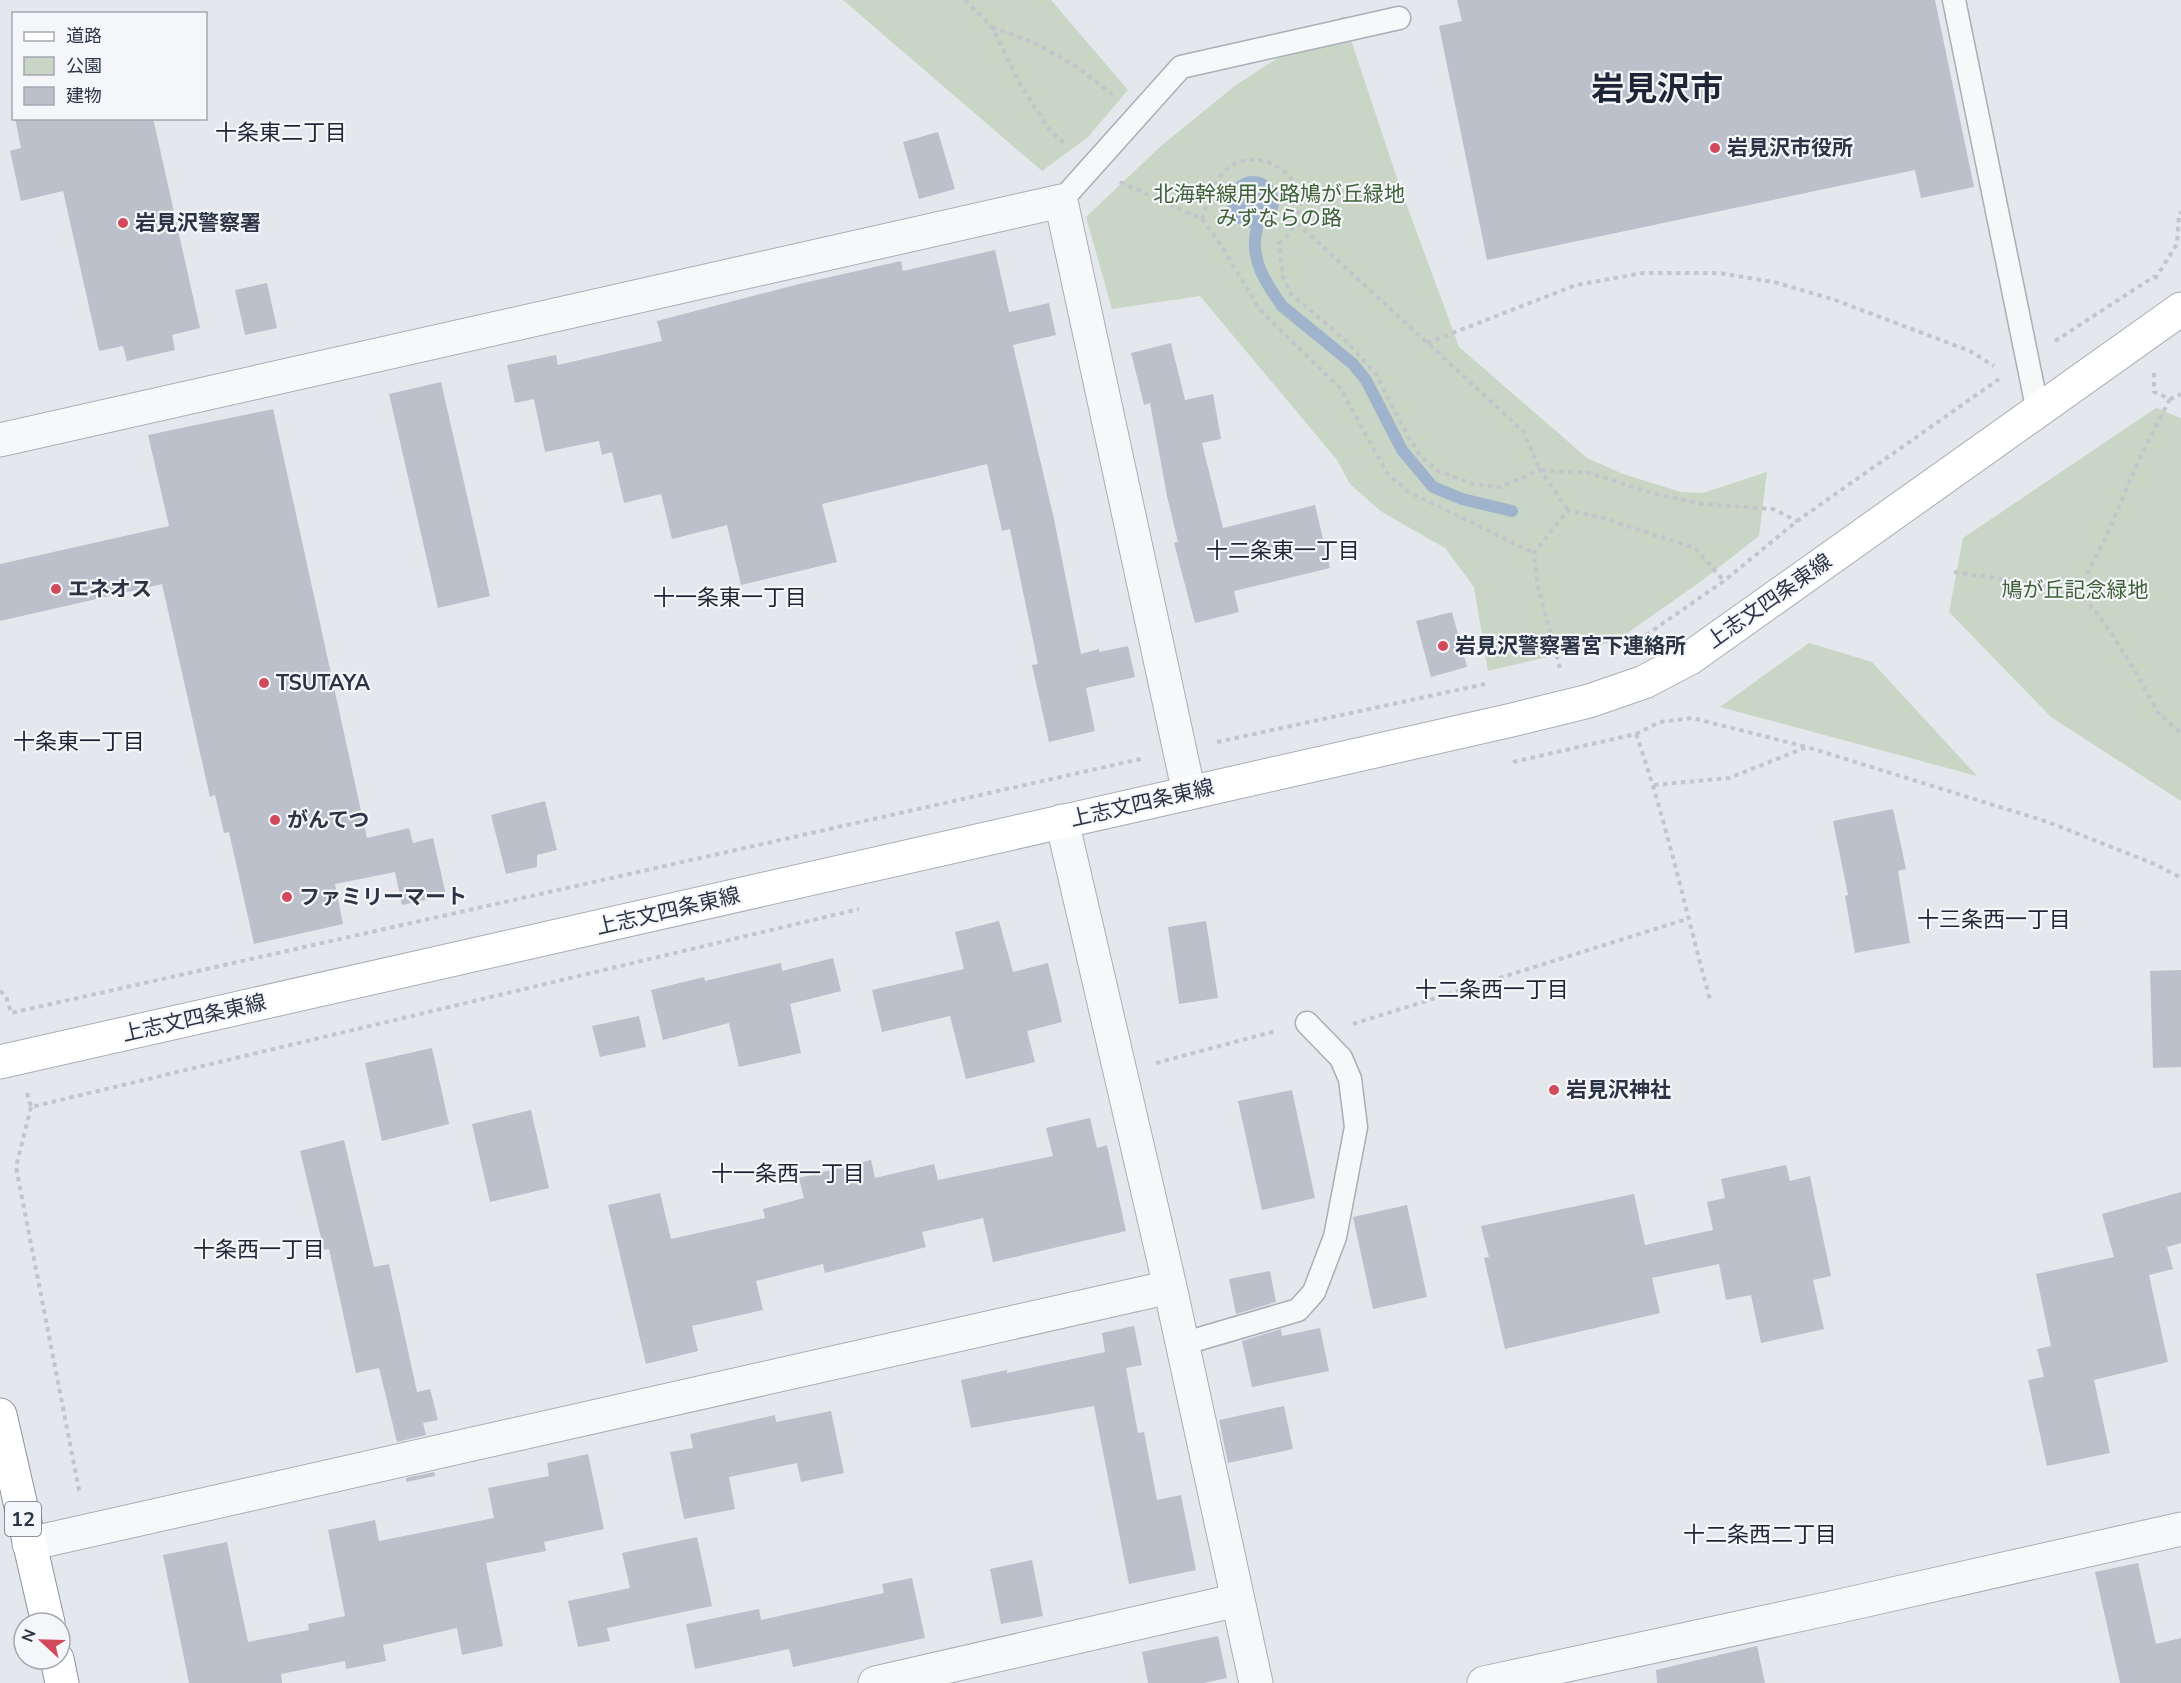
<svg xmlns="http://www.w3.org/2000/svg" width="2181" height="1683" font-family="'Nunito Sans','Noto Sans JP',sans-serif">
<rect width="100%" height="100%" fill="#e4e7ec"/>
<!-- green -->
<path fill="#c9d6c5" d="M 843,0 L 1051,0 L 1128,90 L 1088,137 L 1042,171 Z
M 1343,16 L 1399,184 L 1459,347 L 1587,458 L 1623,474 L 1681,492 L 1703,493 L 1767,472 L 1759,536 L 1700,582 L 1616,641 L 1488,671 L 1474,587 L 1445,548 L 1382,512 L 1350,484 L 1337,460 L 1200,296 L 1112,309 L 1086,217 L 1162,145 L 1236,85 Z
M 2156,408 L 2181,418 L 2181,801 L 2051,717 L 1949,612 L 1963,538 Z
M 1809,643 L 1872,662 L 1977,776 L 1720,707 Z"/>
<!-- water -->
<path fill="#9fb4cc" d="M1227 202a26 26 0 1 1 52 0a26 26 0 1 1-52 0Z"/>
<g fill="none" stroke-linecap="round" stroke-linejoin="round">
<!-- stream -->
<path stroke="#9fb4cc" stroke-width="12" d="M 1257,228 C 1249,258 1265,282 1282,306 L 1353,364 L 1366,380 L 1402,450 L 1433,487 L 1462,499 L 1512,511"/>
</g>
<!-- building -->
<path fill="#bbc0ca" d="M 1457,0 L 1935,0 L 1974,187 L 1921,198 L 1915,170 L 1487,260 L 1439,26 L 1462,21 Z
M 15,118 L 153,118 L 200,328 L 172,335 L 175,350 L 127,361 L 123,346 L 99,351 L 63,191 L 21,201 L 10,151 L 21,148 Z
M 938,132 L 955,189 L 919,199 L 903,142 Z
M 995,250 L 1009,312 L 1049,303 L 1056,335 L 1013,345 L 1054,519 L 1081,654 L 1099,649 L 1099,652 L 1128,646 L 1135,677 L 1086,688 L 1095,731 L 1049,742 L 1032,665 L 1038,664 L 1010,529 L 1002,531 L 987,464 L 822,504 L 837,562 L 741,585 L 727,525 L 672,539 L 661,494 L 624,503 L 612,452 L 602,455 L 599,441 L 545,452 L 534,399 L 515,403 L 507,365 L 556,355 L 558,365 L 662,341 L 657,321 L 799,284 L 901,261 L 903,271 Z
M 267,283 L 277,328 L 245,335 L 235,290 Z
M 1171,343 L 1185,400 L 1213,394 L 1221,439 L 1202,443 L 1223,528 L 1315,505 L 1330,568 L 1234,591 L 1239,612 L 1195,623 L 1174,543 L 1178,542 L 1167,496 L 1150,403 L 1144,405 L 1131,353 Z
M 441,382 L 490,596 L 438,608 L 389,394 Z
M 273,409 L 367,838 L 409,828 L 413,843 L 433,838 L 446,895 L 402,905 L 395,872 L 335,884 L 343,924 L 254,944 L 229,832 L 224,833 L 215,795 L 210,797 L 162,584 L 0,621 L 0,564 L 169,526 L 148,435 Z
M 1452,612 L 1467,667 L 1431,677 L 1416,621 Z
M 545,801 L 557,850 L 537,855 L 537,867 L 506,874 L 491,815 Z
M 1893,809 L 1906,869 L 1898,871 L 1910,943 L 1855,953 L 1845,896 L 1848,895 L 1833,821 Z
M 999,921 L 1013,972 L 1048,963 L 1062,1022 L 1027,1031 L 1035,1062 L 966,1079 L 950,1016 L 882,1032 L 872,990 L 964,969 L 955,932 Z
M 1206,921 L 1218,998 L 1179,1004 L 1168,927 Z
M 833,958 L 841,991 L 790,1004 L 801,1053 L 739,1067 L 729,1023 L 663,1040 L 651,990 L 704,977 L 705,981 L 781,963 L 782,971 Z
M 2181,970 L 2181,1067 L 2153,1068 L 2150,971 Z
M 639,1016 L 646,1047 L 600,1057 L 592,1026 Z
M 432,1048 L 449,1124 L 382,1141 L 365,1063 Z
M 1292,1090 L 1315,1198 L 1262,1210 L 1238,1101 Z
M 531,1110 L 549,1188 L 490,1202 L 472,1124 Z
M 1090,1118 L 1097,1148 L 1107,1145 L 1126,1231 L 993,1262 L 983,1218 L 922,1232 L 926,1247 L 825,1273 L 823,1264 L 756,1281 L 763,1310 L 692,1326 L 698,1351 L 646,1364 L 608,1205 L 660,1193 L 671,1239 L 765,1218 L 763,1209 L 804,1198 L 799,1178 L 871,1160 L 875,1178 L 934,1164 L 938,1180 L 1053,1156 L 1046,1128 Z
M 344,1140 L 374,1267 L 389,1264 L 417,1392 L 430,1389 L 438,1420 L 423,1423 L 426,1435 L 397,1442 L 379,1368 L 356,1373 L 329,1249 L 324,1250 L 300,1151 Z
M 1786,1165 L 1790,1181 L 1810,1176 L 1831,1276 L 1813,1280 L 1824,1329 L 1761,1343 L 1751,1295 L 1726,1300 L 1719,1264 L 1652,1278 L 1660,1313 L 1505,1349 L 1484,1258 L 1489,1257 L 1481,1226 L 1634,1194 L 1645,1245 L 1713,1230 L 1707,1202 L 1725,1198 L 1721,1179 Z
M 2181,1192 L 2181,1243 L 2167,1247 L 2173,1269 L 2149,1275 L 2168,1362 L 2094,1380 L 2110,1453 L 2047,1466 L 2028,1380 L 2044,1377 L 2037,1349 L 2051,1346 L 2036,1274 L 2114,1257 L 2102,1214 Z
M 1407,1205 L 1427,1297 L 1373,1309 L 1353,1217 Z
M 1270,1271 L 1276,1302 L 1236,1314 L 1229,1279 Z
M 1134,1326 L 1142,1365 L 1126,1368 L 1138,1433 L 1144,1432 L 1157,1500 L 1181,1495 L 1196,1570 L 1129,1584 L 1094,1406 L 971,1428 L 961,1380 L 1007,1370 L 1007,1373 L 1105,1352 L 1102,1333 Z
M 1320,1328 L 1329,1371 L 1252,1387 L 1242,1341 L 1281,1329 L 1282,1336 Z
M 1284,1406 L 1293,1449 L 1228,1463 L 1219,1420 Z
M 831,1411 L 844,1473 L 801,1482 L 797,1463 L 729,1477 L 735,1509 L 684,1519 L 670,1452 L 693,1448 L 690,1434 L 775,1415 L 776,1422 Z
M 588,1454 L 604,1529 L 544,1542 L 546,1551 L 486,1563 L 503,1646 L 462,1655 L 457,1628 L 383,1645 L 386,1661 L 346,1669 L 345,1661 L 281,1674 L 282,1683 L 189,1683 L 163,1555 L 227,1542 L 248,1642 L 309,1630 L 308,1624 L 345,1616 L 328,1530 L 375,1520 L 379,1541 L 494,1518 L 488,1488 L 549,1476 L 547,1463 Z
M 434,1472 L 435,1476 L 406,1482 L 406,1478 Z
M 697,1537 L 712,1606 L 607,1628 L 610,1641 L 578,1647 L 568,1601 L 630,1588 L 622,1553 Z
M 1032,1560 L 1043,1616 L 1001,1624 L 990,1569 Z
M 2138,1563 L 2156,1644 L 2181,1638 L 2181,1683 L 2120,1683 L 2095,1572 Z
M 912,1578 L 925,1638 L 793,1667 L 789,1649 L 695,1669 L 686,1624 L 759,1609 L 761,1620 L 884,1593 L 882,1584 Z
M 1218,1636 L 1227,1678 L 1204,1683 L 1148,1683 L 1142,1652 Z
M 1757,1646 L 1765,1683 L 1657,1683 L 1656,1670 Z"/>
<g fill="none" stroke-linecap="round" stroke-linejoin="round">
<!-- service casing -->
<g stroke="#a9aeb7" stroke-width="25">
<path id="service" d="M 1954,0 L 2038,412
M 1061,201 L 1181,67 L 1399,18
M 1182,1344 L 1298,1310 L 1314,1292 L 1335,1237 L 1356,1127 L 1350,1079 L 1341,1058 L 1307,1023"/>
</g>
<!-- minor casing -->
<g stroke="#a9aeb7" stroke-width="35">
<path id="minor" d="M 0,440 L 1061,201 L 1189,793
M 1062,821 L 1170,1287 L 1256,1683
M 29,1544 L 1170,1287
M 875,1683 L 1238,1600
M 1484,1683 L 1840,1606 L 2181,1529"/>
</g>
<!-- secondary casing -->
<g stroke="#a9aeb7" stroke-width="35">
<path id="secondary" d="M 0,1062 L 1512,720 L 1589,701 L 1644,682 L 1690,658 L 2181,309"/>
</g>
<!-- trunk casing -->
<g stroke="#8b94a3" stroke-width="35">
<path id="trunk" d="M 0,1415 L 48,1623
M 57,1659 L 62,1683"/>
</g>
<!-- path -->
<path stroke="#c2c5cb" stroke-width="4" stroke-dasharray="4.5 4.5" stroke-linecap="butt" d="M 965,0 L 992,27 L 1020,84 L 1048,128 L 1067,146
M 992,27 L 1037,44 L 1080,69 L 1113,95
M 1120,182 L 1202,219 L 1221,245 L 1260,310 L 1340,388 L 1387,473 L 1409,492 L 1534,553
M 1202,219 C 1207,205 1211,189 1220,177 C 1255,129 1339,190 1279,244 L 1283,277 L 1291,294 L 1345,340 L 1376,374 L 1406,433 L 1421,457 L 1438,471 L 1473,484 L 1500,487 L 1540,470 L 1568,510
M 1297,223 L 1523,431 L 1540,470 L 1589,473 L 1652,493 L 1702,504 L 1773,509 L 1797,521
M 2155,279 L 2177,244 L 2179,214 L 2181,212
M 2055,341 L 2155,276
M 1427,343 L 1576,285 L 1643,273 L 1720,273 L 1778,283 L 1835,300 L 1970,351 L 1994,366
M 2154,373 L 2154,392 L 2170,399 L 2181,394
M 1954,572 L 2079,590 L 2110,631 L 2138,676 L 2158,713 L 2181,733
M 2079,590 L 2105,539 L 2141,455 L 2170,399
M 1646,635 L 1724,581 L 1797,521 L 1999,379
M 1560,668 L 1538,587 L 1534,553 L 1568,510 L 1602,518 L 1695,548 L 1724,581
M 1636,734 C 1667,822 1686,914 1711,1003
M 1217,742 L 1485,684
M 1513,762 L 1636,734 L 1660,722 L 1692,718 L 1807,747
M 1654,785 L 1729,778 L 1807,747 L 2048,822 L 2157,865 L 2181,878
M 0,991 L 6,996 L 11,1013 L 1145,758
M 1353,1024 L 1687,919
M 1156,1063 L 1276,1031
M 27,1093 L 31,1107 L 859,909
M 31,1107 L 16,1167 L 80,1495"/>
<!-- service -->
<use href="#service" stroke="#f7f8fa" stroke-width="22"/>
<!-- minor -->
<use href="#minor" stroke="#f7f8fa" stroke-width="33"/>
<!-- secondary -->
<use href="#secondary" stroke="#fff" stroke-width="33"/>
<!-- trunk -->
<use href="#trunk" stroke="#fff" stroke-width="33"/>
</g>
<!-- markers -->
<g fill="#d1495b" stroke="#f4f6f9" stroke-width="2">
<circle cx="1715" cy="148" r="6"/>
<circle cx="123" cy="223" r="6"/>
<circle cx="56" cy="589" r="6"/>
<circle cx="1443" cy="646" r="6"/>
<circle cx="264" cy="683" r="6"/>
<circle cx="275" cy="820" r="6"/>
<circle cx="287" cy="897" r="6"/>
<circle cx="1554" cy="1090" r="6"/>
</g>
<g text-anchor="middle" stroke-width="4.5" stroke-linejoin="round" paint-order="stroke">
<!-- shield labels -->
<rect fill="#f4f6f9" stroke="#676e7b" stroke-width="1.5" x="5" y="1502" width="36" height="34" rx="4.5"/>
<g font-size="20" font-weight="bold" fill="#2b3445">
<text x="23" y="1526">12</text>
</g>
<!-- poi labels -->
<g font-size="21" font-weight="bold" fill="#2b3445" stroke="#f4f6f9" text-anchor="start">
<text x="1727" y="155">岩見沢市役所</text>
<text x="135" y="230">岩見沢警察署</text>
<text x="68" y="596">エネオス</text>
<text x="1455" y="653">岩見沢警察署宮下連絡所</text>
<text x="276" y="690">TSUTAYA</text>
<text x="287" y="827">がんてつ</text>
<text x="299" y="904">ファミリーマート</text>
<text x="1566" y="1097">岩見沢神社</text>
</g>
<!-- park labels -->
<g font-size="21" fill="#3f6138" stroke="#f4f6f9">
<text x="1279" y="201">北海幹線用水路鳩が丘緑地<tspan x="1279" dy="24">みずならの路</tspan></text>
<text x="2075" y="597">鳩が丘記念緑地</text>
</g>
<!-- street labels -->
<g font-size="21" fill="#2b3445" stroke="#f4f6f9">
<text transform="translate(1769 601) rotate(-35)" y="7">上志文四条東線</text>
<text transform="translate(1142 803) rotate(-13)" y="7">上志文四条東線</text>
<text transform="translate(668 911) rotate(-13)" y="7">上志文四条東線</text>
<text transform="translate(194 1018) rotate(-13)" y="7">上志文四条東線</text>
</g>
<!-- neighbourhood labels -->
<g font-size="22" fill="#1d2536" stroke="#f4f6f9">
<text x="281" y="140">十条東二丁目</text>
<text x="1283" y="558">十二条東一丁目</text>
<text x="730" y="605">十一条東一丁目</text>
<text x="79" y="749">十条東一丁目</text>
<text x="1994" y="927">十三条西一丁目</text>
<text x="1492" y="997">十二条西一丁目</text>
<text x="788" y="1181">十一条西一丁目</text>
<text x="259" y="1257">十条西一丁目</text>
<text x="1760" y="1542">十二条西二丁目</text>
</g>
<!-- town labels -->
<g font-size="33" font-weight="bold" fill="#1d2536" stroke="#f4f6f9">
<text x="1657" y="100">岩見沢市</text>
</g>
</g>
<!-- legend -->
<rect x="12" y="12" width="195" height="108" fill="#f4f6f9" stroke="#a4a8b1" stroke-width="1.5"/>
<rect x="24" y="32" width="30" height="9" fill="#ffffff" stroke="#a4a8b1" stroke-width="1.5"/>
<text x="66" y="42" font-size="18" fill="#2b3445">道路</text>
<rect x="24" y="57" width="30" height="18" fill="#c9d6c5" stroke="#a4a8b1" stroke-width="1.5"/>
<text x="66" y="72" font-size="18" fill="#2b3445">公園</text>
<rect x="24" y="87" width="30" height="18" fill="#bbc0ca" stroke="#a4a8b1" stroke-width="1.5"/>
<text x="66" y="102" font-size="18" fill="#2b3445">建物</text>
<!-- north arrow -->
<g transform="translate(42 1641) rotate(292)"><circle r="28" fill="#f4f6f9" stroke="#a4a8b1" stroke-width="1.5"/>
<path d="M0-4.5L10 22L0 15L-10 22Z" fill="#d1495b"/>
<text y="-9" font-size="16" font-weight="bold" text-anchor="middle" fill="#2b3445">N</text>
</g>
</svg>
